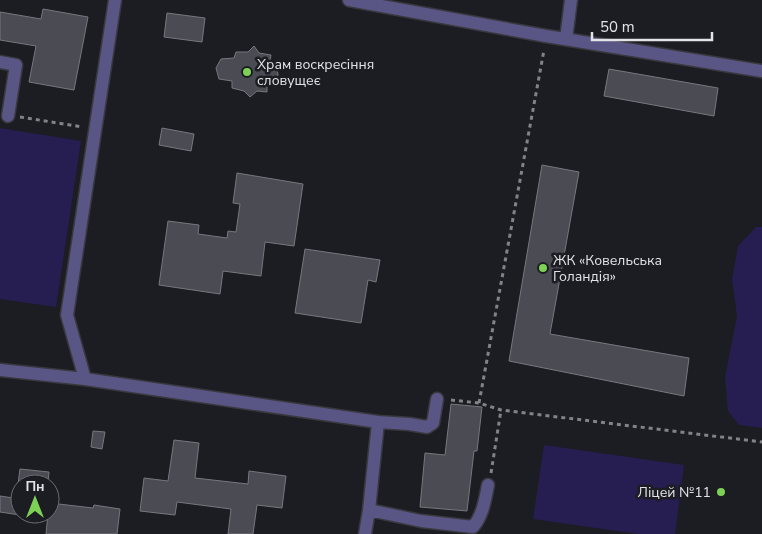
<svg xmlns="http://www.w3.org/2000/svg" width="762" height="534" font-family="'Nunito Sans',sans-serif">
<rect width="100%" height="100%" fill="#1c1c23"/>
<!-- green -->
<path fill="#261d50" d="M 0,128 L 81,141 L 56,307 L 0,299 Z
M 756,227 L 762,227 L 762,428 L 739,425 L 728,411 L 725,377 L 737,316 L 732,279 L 738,246 Z
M 544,445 L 684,465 L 675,534 L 638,534 L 533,519 Z"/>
<!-- building -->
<path fill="#4b4b53" stroke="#77777f" d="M 43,9 L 88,17 L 74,90 L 29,82 L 36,46 L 0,40 L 0,12 L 41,19 Z
M 167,13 L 205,18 L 202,42 L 164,37 Z
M 254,46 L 259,53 L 271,55 L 269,66 L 277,68 L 278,75 L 275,85 L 267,85 L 267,92 L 257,91 L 250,97 L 244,91 L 232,88 L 232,81 L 219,79 L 216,68 L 221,59 L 234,58 L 236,52 L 248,52 Z
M 609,69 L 718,88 L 714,116 L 604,96 Z
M 162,128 L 194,134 L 191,151 L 159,145 Z
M 542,165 L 579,172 L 550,334 L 689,358 L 684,396 L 509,361 Z
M 237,173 L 303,184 L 294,246 L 265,242 L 261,276 L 223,271 L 220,294 L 159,285 L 168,221 L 199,225 L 198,234 L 227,238 L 228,231 L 236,232 L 240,204 L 233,203 Z
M 305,249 L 380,260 L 376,282 L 368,280 L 361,323 L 295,313 Z
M 451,404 L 482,407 L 477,451 L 474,451 L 467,511 L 420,507 L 425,453 L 445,455 Z
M 93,431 L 105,432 L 102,449 L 91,447 Z
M 174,440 L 199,443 L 195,478 L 248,484 L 249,471 L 286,476 L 282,508 L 257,505 L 253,534 L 228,534 L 231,509 L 177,502 L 175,515 L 140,511 L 144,478 L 168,481 Z
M 20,469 L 49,472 L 48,484 L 18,484 Z
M 0,496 L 20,499 L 20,515 L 0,512 Z
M 50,503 L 93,508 L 94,505 L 120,509 L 117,534 L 46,534 L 48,514 L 50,514 Z"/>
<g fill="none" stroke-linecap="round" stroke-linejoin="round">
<!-- minor casing -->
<g stroke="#38383e" stroke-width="15">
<path id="minor" d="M 349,0 L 546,36 L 762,71
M 566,39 L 571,0
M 0,62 L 16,65 L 8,116
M 0,370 L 85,379 L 378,422 L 369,510 L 365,534
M 85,379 L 67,315 L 115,0
M 378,422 L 409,424 L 427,427 L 433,423 L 437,399
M 369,510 L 421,521 L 473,527 C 483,515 485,500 488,485"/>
</g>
<!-- path -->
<path stroke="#828287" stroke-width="3" stroke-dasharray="4 4" stroke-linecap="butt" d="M 20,117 L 83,127
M 451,400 L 479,403 L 501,410 L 762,442
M 479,403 L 544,50
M 491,473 L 501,410"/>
<!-- minor -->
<use href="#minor" stroke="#595584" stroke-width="12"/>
</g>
<!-- markers -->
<g fill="#7dd154" stroke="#1c1c23" stroke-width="2">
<circle cx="247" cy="72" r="5"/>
<circle cx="543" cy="268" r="5"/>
<circle cx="721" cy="492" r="5"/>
</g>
<g text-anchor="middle" stroke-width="5" stroke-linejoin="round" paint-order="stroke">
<!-- poi labels -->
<g font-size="14" fill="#e3e3e7" stroke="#1c1c23" text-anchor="start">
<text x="257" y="69">Храм воскресіння<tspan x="257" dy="16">словущеє</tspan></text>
<text x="553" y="265">ЖК «Ковельська<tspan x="553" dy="16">Голандія»</tspan></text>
<text x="711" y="497" text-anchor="end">Ліцей №11</text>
</g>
</g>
<!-- north arrow -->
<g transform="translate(35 499)"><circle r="24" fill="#1c1c23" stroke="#6c6c71"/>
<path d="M0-4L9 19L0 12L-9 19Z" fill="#7dd154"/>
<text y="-8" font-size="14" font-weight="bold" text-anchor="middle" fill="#e3e3e7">Пн</text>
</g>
<!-- scale -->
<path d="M592 32v8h120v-8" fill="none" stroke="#e3e3e7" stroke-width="2.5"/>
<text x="600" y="32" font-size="15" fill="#e3e3e7" stroke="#1c1c23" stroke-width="4" paint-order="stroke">50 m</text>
</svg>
